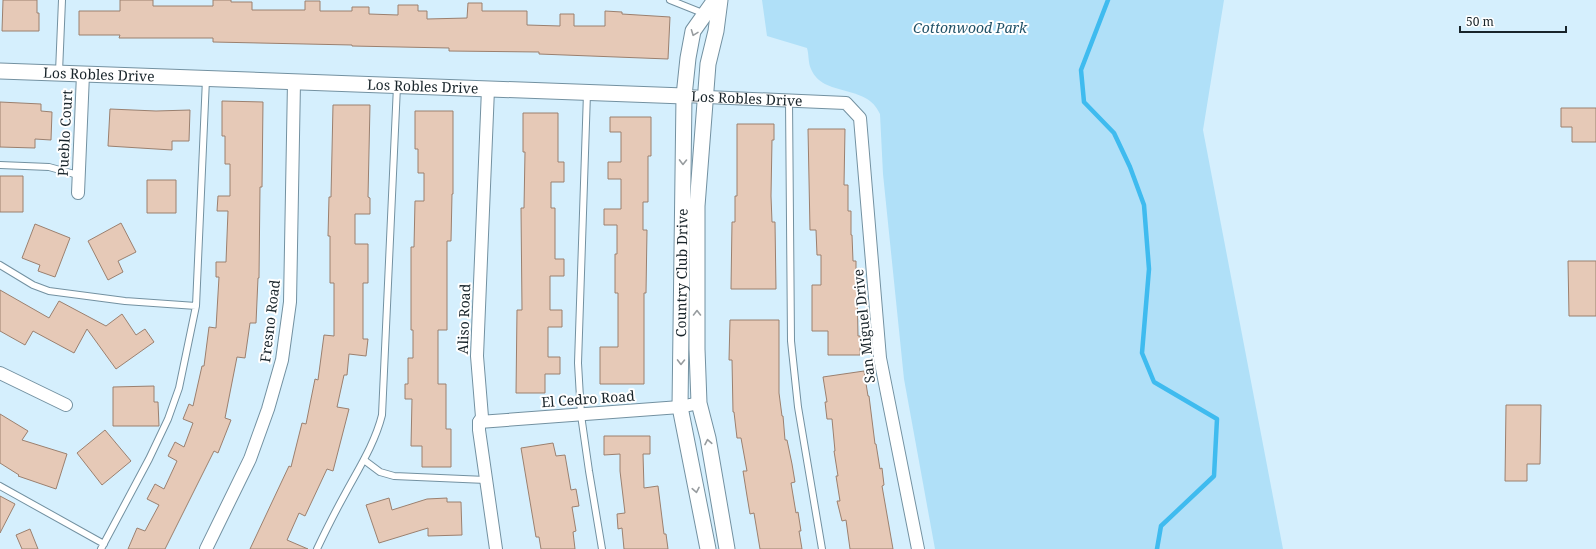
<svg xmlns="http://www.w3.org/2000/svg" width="1596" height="549" font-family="'Noto Serif',serif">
<rect width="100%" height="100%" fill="#d5effd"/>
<!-- green -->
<path fill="#b0e0f8" d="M 762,0 L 1224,0 L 1203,130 L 1283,549 L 935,549 L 904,379 L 883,174 L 880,114 C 867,83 823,98 811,69 C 808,63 809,54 807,48 L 767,36 Z"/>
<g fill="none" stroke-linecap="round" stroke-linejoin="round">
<!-- stream -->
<path stroke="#3fbbef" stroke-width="4.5" d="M 1108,0 L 1081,70 L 1084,102 L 1114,133 L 1130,167 L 1144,205 L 1149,269 L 1142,353 L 1154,382 L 1217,419 L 1214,476 L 1161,526 L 1157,549"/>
</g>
<!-- building -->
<path fill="#e6c9b7" stroke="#9b806f" d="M 3,0 L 37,0 L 37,13 L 39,13 L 39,31 L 2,31 Z
M 120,0 L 153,0 L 153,6 L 213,6 L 213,0 L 231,0 L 231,2 L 252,2 L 252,10 L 305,10 L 305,1 L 320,1 L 320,11 L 352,11 L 352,7 L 369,7 L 369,14 L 398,15 L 398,5 L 418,5 L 418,11 L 427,11 L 427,19 L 467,18 L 468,3 L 482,3 L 482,11 L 527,11 L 527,25 L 560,26 L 560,14 L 574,14 L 574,26 L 605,26 L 605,11 L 622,12 L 622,14 L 670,17 L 668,59 L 539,54 L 539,52 L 449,51 L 449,48 L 352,46 L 352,45 L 213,42 L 213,38 L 119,38 L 120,35 L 79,35 L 79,11 L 120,11 Z
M 222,101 L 263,102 L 262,187 L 260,187 L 259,278 L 258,278 L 256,323 L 250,323 L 245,358 L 237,357 L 225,418 L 231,420 L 218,453 L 214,451 L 165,549 L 128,549 L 137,528 L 145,531 L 159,505 L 147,499 L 155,484 L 164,489 L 177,461 L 168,456 L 175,442 L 184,447 L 193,423 L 183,419 L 189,404 L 193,406 L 202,366 L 204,366 L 209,327 L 216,328 L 219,277 L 216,277 L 216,262 L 226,262 L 228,211 L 217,211 L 218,196 L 230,196 L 230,164 L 225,164 L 225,136 L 222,136 Z
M 0,102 L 41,104 L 41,111 L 52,112 L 51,140 L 35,139 L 35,148 L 0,147 Z
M 333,105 L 370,105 L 368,197 L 370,198 L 370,214 L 355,214 L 355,244 L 368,244 L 368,283 L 363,283 L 363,339 L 368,339 L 366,356 L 349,354 L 347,375 L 344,375 L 337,407 L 349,409 L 333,471 L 327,469 L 305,516 L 299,513 L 287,540 L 308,549 L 250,549 L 289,466 L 291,467 L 302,423 L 306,424 L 315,379 L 318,380 L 324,335 L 334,336 L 334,283 L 330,283 L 330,236 L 328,236 L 329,197 L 331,197 Z
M 1561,108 L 1596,108 L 1596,142 L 1572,142 L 1572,127 L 1561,127 Z
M 110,109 L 156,111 L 190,110 L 189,141 L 172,141 L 172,150 L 108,146 Z
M 415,111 L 453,111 L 453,194 L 452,194 L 451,241 L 447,241 L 447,330 L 438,330 L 438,384 L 446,384 L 446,429 L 451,429 L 451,467 L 422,467 L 422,446 L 411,446 L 412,399 L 405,399 L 405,384 L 408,384 L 408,358 L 413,358 L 413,330 L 411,330 L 411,247 L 414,247 L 415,201 L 424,201 L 424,173 L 418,173 L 418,149 L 415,149 Z
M 523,113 L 558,113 L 558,162 L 564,162 L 564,182 L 551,182 L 551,208 L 555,208 L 555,259 L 564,259 L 564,276 L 550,276 L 550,310 L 562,310 L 562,327 L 548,327 L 548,357 L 560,357 L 560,374 L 545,374 L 545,393 L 516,393 L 517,310 L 522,310 L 521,208 L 524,208 L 525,152 L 523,152 Z
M 610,117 L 651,117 L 651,156 L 648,156 L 648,202 L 643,202 L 643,230 L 647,230 L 646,293 L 644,293 L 644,384 L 600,384 L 600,347 L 618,347 L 618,293 L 615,293 L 615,254 L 617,254 L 617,225 L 604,225 L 604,209 L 621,209 L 621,179 L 608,179 L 608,162 L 621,162 L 621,132 L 610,132 Z
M 737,124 L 774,124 L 774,140 L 772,140 L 771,196 L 772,222 L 775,222 L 776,289 L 731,289 L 732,222 L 735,222 L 735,196 L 737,196 Z
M 808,129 L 845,129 L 844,185 L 848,185 L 848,211 L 851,211 L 851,235 L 852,235 L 853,261 L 856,261 L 856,285 L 857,285 L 858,336 L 860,336 L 860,355 L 828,355 L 828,331 L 812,331 L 812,285 L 821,285 L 821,255 L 817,255 L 816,230 L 810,230 Z
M 0,176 L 23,176 L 23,212 L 0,212 Z
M 147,180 L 176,180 L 176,213 L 147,213 Z
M 121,223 L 136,252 L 118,261 L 123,272 L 108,280 L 88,241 Z
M 35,224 L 70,238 L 55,277 L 38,271 L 40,265 L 22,258 Z
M 1568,261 L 1596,261 L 1596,316 L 1569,316 Z
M 0,290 L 49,318 L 59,301 L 106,326 L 122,314 L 136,335 L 145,329 L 154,342 L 116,369 L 87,329 L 74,353 L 33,331 L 25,345 L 0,331 Z
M 730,320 L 779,320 L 779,393 L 782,416 L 783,416 L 785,440 L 787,440 L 792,464 L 795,482 L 791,483 L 796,513 L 798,512 L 801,531 L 799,531 L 802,549 L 760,549 L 754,513 L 750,514 L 747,496 L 743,471 L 747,471 L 741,438 L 737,438 L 734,412 L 733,412 L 732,360 L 729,360 Z
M 864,371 L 868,396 L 869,396 L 875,444 L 876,444 L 880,469 L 882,468 L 884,485 L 882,486 L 893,549 L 850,549 L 846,520 L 842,521 L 837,501 L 840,501 L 836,476 L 838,476 L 834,451 L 835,451 L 832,419 L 827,419 L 825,402 L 827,402 L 823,377 Z
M 154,386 L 154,402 L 158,402 L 159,426 L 113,426 L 113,387 Z
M 1506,405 L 1541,405 L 1540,464 L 1527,464 L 1527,481 L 1505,481 Z
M 0,414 L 28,431 L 22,440 L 67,454 L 56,489 L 18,476 L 19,475 L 0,463 Z
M 105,430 L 131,461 L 102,485 L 77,453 Z
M 604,436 L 650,436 L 650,454 L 643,454 L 644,488 L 658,486 L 664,534 L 666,534 L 668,549 L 624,549 L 622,528 L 618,529 L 617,514 L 625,513 L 620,471 L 620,454 L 604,455 Z
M 553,443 L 556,456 L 565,455 L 571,490 L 576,489 L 579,506 L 572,507 L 576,531 L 573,532 L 575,549 L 541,549 L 539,537 L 536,537 L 521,448 Z
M 0,496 L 15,504 L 0,533 Z
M 389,498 L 392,510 L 427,499 L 447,498 L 447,502 L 461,502 L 462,535 L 428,536 L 428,528 L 379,543 L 366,505 Z
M 30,529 L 38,549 L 22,549 L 16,535 Z"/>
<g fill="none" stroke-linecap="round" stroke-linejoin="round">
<!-- service casing -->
<g stroke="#7391a1" stroke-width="8">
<path id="service" d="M 670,0 L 705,14
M 59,72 L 62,0
M 587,93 L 578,363 L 581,415 L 589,471 L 602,549
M 789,100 L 791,341 L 798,407 L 822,549
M 0,165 L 49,167 L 78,175
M 0,265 L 33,285 L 49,291 L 125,301 L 196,306
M 364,460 L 380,472 L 394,476 L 486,480
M 0,486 L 104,544
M 101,549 L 149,459 L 168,419 L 179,388 L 196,306 L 206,79
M 317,549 C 326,530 335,512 345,494 C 359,468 375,443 382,415 L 397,86"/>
</g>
<!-- minor casing -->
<g stroke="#7391a1" stroke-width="14">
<g id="minor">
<path d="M 488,89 L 477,356 L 482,417 L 479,422 L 479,430 L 496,549"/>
<path id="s1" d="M 684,96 L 846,103 L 860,118 L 880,358 L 918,549"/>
<path d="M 78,193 L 83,74"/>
<path d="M 0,373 L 66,405"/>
<path d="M 479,422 L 680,407 L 699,403"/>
<path d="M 206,549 L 250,459 L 268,409 L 282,360 L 290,302 L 294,82"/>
</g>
</g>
<!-- tertiary casing -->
<g stroke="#7391a1" stroke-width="17">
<g id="tertiary">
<path d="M 720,0 L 716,31 L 708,64 L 697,206 L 697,349 L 699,403 L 708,438 L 727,549"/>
<path id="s2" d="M 0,71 L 684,96"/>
<path id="s3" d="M 708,549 L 680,407 L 684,96 L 688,58 L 693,31 L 715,0"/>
</g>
</g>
<!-- service -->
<use href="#service" stroke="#fff" stroke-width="6"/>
<!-- minor -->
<use href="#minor" stroke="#fff" stroke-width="12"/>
<!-- tertiary -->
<use href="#tertiary" stroke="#fff" stroke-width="15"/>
</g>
<!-- one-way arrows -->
<defs><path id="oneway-chevron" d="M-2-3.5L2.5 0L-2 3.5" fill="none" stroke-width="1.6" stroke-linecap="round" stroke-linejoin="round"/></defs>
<g stroke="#979c9f">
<use href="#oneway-chevron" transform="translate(694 33) rotate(111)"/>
<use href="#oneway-chevron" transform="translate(683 162) rotate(91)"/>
<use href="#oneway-chevron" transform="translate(697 313) rotate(-90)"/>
<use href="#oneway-chevron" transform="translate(681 362) rotate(91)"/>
<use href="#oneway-chevron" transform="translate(708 442) rotate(-101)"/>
<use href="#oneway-chevron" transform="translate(696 490) rotate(79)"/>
</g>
<g text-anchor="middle" stroke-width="4" stroke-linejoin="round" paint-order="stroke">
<!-- park labels -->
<g font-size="14" font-style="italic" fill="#215268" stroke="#fff">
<text x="970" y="33">Cottonwood Park</text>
</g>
<!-- street labels -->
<g font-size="14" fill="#18242a" stroke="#fff">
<text dy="5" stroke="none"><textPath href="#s2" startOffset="99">Los Robles Drive</textPath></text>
<text dy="5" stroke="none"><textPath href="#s2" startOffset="423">Los Robles Drive</textPath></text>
<text dy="5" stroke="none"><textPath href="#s1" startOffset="63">Los Robles Drive</textPath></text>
<text transform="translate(65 133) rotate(-87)" y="5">Pueblo Court</text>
<text dy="5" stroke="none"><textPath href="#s3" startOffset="279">Country Club Drive</textPath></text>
<text transform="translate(464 319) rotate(-88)" y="5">Aliso Road</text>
<text transform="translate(270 321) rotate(-83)" y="5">Fresno Road</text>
<text transform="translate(864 326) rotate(-96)" y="5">San Miguel Drive</text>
<text transform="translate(588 399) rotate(-4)" y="5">El Cedro Road</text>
</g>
</g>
<!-- scale -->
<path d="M1460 26v6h106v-6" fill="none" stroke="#18242a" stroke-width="2"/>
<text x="1466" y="26" font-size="12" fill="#18242a" stroke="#ffffff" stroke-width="3" paint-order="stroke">50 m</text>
</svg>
